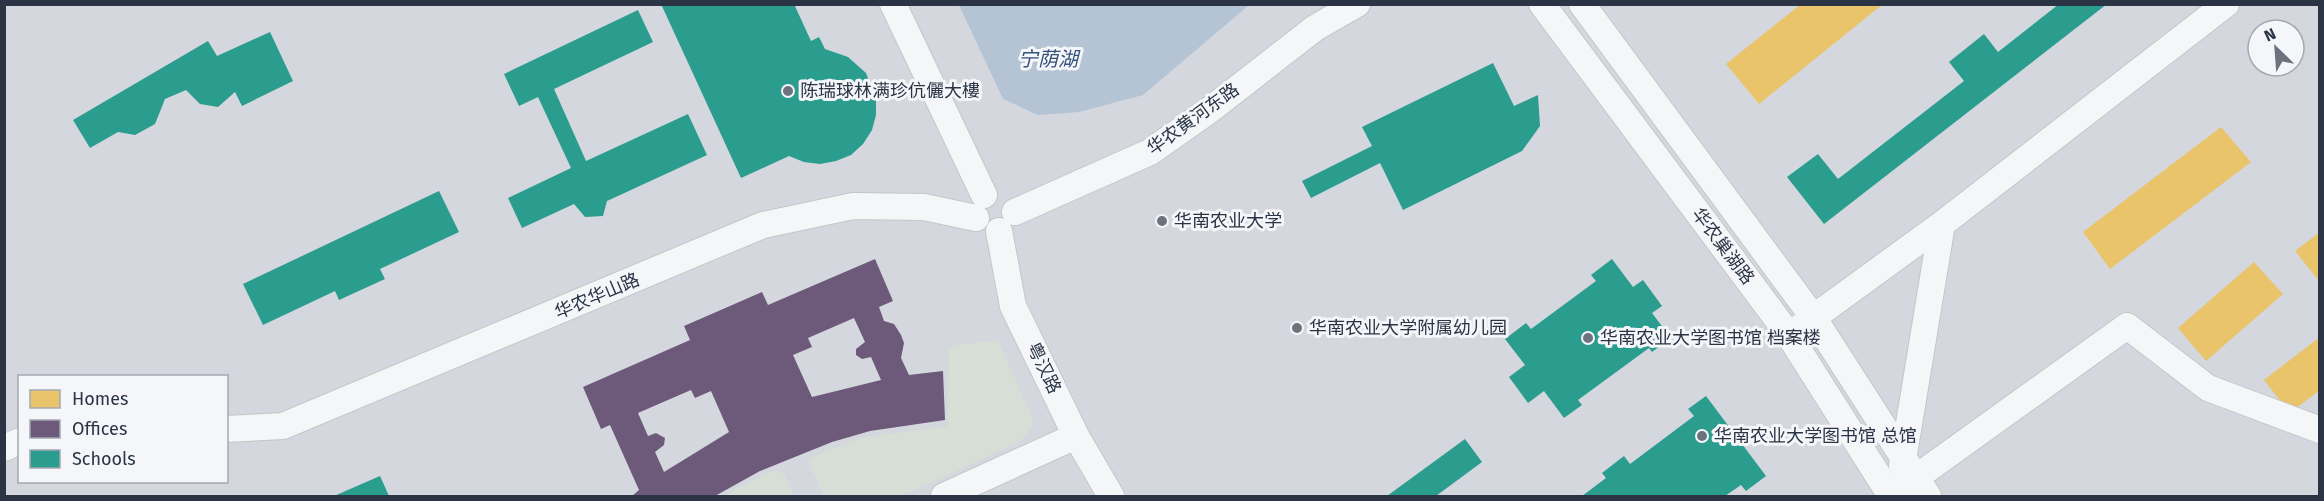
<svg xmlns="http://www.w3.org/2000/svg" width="2324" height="501" font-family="'Fira Sans','Noto Sans SC',sans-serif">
<rect width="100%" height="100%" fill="#e6e8ea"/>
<!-- built -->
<path fill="#d4d7dd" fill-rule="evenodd" d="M 4,5 L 2319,5 L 2319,496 L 5,496 ZM 2258,30 L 2294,30 L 2294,66 L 2258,66 ZM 20,376 L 226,376 L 226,482 L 20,482 Z"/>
<!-- green -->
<path fill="#d6ded6" d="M 998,340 L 1033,420 L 1032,428 L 1019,442 L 902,496 L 824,496 L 808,461 L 812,457 L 860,438 L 948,426 L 949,349 L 957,345 Z
M 777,470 L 785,475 L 794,496 L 723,496 L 765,474 Z"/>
<!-- water -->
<path fill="#b4c4d5" d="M 959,5 L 1249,5 L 1143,95 L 1079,112 L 1038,115 L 1003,99 Z"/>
<!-- homes -->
<path fill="#e9c46a" d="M 1801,4 L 1883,4 L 1759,104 L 1726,64 Z
M 2221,127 L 2251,162 L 2110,269 L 2083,232 Z
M 2320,232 L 2320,282 L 2295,251 Z
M 2254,262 L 2283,294 L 2206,361 L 2178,328 Z
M 2320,337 L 2320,390 L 2290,413 L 2264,380 Z"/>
<!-- offices -->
<path fill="#6d597a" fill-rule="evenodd" d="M 875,259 L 893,301 L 879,307 L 884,321 L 894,324 L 901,335 L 904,343 L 901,358 L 909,375 L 943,371 L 945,420 L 870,431 L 832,442 L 760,471 L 715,496 L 632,496 L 639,490 L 610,425 L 601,429 L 583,387 L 690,340 L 684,326 L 762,292 L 768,305 ZM 854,318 L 865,342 L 856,349 L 856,355 L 862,359 L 871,357 L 881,380 L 812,397 L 793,355 L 812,347 L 808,338 ZM 691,390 L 695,398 L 711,391 L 729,432 L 664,472 L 655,452 L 664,445 L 665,438 L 656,433 L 648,436 L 638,413 Z"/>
<!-- schools -->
<path fill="#2a9d8f" d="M 661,4 L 794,4 L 811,41 L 819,37 L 825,49 L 848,57 L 866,73 L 876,99 L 876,115 L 872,130 L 863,144 L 851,155 L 836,161 L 820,164 L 804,162 L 789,156 L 741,178 Z
M 2059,4 L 2107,4 L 1824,224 L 1787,177 L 1818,154 L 1838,179 L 1964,81 L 1949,62 L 1984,34 L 1998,52 Z
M 638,10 L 653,42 L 554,89 L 586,161 L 688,114 L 707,155 L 607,201 L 603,216 L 585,217 L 574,204 L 522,228 L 508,198 L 571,168 L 538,97 L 519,106 L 504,74 Z
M 270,32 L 293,81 L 242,106 L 235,92 L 218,107 L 200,104 L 186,90 L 165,99 L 155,124 L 135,135 L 118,132 L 90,148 L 73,120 L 208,41 L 217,56 Z
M 1493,63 L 1514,106 L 1538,95 L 1540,126 L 1522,151 L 1403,210 L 1380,163 L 1311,198 L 1302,181 L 1372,146 L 1362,127 Z
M 439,191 L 459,232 L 380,269 L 385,279 L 339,300 L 335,291 L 263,325 L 243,284 Z
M 1612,259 L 1633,287 L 1643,280 L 1662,306 L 1652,313 L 1671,338 L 1652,352 L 1649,348 L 1578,400 L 1582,405 L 1564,418 L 1544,391 L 1528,403 L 1509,377 L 1525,365 L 1505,339 L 1526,323 L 1531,329 L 1596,281 L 1591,275 Z
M 1706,396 L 1766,476 L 1746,491 L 1741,485 L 1725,496 L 1582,496 L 1606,478 L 1602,473 L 1624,456 L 1630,464 L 1694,416 L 1688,409 Z
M 1465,439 L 1482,462 L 1436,496 L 1387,496 Z
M 380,476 L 389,496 L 334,496 Z"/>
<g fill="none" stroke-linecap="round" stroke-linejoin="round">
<!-- minor casing -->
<g stroke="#c4c6c8" stroke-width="28">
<path id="minor" d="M 893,4 L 984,195
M 1542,4 L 1789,335 L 1891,496
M 1582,4 L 1813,317 L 1928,496
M 1015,212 L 1150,152 L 1211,109 L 1315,28 L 1357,4
M 999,231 L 1013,306 L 1076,436 L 1111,496
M 1799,328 L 1942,224 L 2226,4
M 226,429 L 283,426 L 763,225 L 853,206 L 924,207 L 976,218
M 4,448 L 20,441
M 1902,466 L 1942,224
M 1903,487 L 2127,326 L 2208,388 L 2320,430
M 944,496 L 1076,436"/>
</g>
<!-- minor -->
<use href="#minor" stroke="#f5f6f7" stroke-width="26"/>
</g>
<!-- markers -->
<g fill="#6c737f" stroke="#f4f6f9" stroke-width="2">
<circle cx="788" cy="91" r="6"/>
<circle cx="1162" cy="221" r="6"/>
<circle cx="1297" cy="328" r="6"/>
<circle cx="1588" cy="338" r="6"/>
<circle cx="1702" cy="436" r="6"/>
</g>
<g text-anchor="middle" stroke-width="6" stroke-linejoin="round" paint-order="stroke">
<!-- poi labels -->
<g font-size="18" fill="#2b3445" stroke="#f4f6f9" text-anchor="start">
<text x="800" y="97">陈瑞球林满珍伉儷大樓</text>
<text x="1174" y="227">华南农业大学</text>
<text x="1309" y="334">华南农业大学附属幼儿园</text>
<text x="1600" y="344">华南农业大学图书馆 档案楼</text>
<text x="1714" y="442">华南农业大学图书馆 总馆</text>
</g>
<!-- street labels -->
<g font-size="18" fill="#2b3445" stroke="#f4f6f9">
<text transform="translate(1193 119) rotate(-36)" y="6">华农黄河东路</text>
<text transform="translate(1723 246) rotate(53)" y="6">华农巢湖路</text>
<text transform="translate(597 296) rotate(-23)" y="6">华农华山路</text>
<text transform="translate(1044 368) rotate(64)" y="6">粤汉路</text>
</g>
<!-- water labels -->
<g font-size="20" font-style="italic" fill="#34527a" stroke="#f4f6f9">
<text x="1048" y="66">宁荫湖</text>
</g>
</g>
<!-- border -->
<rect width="2324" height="501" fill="none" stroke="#2b3445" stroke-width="12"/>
<!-- legend -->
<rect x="18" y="375" width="210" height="108" fill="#f4f6f9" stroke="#a4a8b1" stroke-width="1.5"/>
<rect x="30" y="390" width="30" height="18" fill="#e9c46a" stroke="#a4a8b1" stroke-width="1.5"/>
<text x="72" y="405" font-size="18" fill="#2b3445">Homes</text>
<rect x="30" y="420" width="30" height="18" fill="#6d597a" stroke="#a4a8b1" stroke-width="1.5"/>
<text x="72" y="435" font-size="18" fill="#2b3445">Offices</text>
<rect x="30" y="450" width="30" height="18" fill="#2a9d8f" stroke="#a4a8b1" stroke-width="1.5"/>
<text x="72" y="465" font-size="18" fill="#2b3445">Schools</text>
<!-- north arrow -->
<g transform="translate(2276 48) rotate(335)"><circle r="28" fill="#f4f6f9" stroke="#a4a8b1" stroke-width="1.5"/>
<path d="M0-4.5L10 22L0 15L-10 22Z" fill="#6c737f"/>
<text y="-9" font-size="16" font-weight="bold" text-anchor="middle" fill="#2b3445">N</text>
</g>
</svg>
